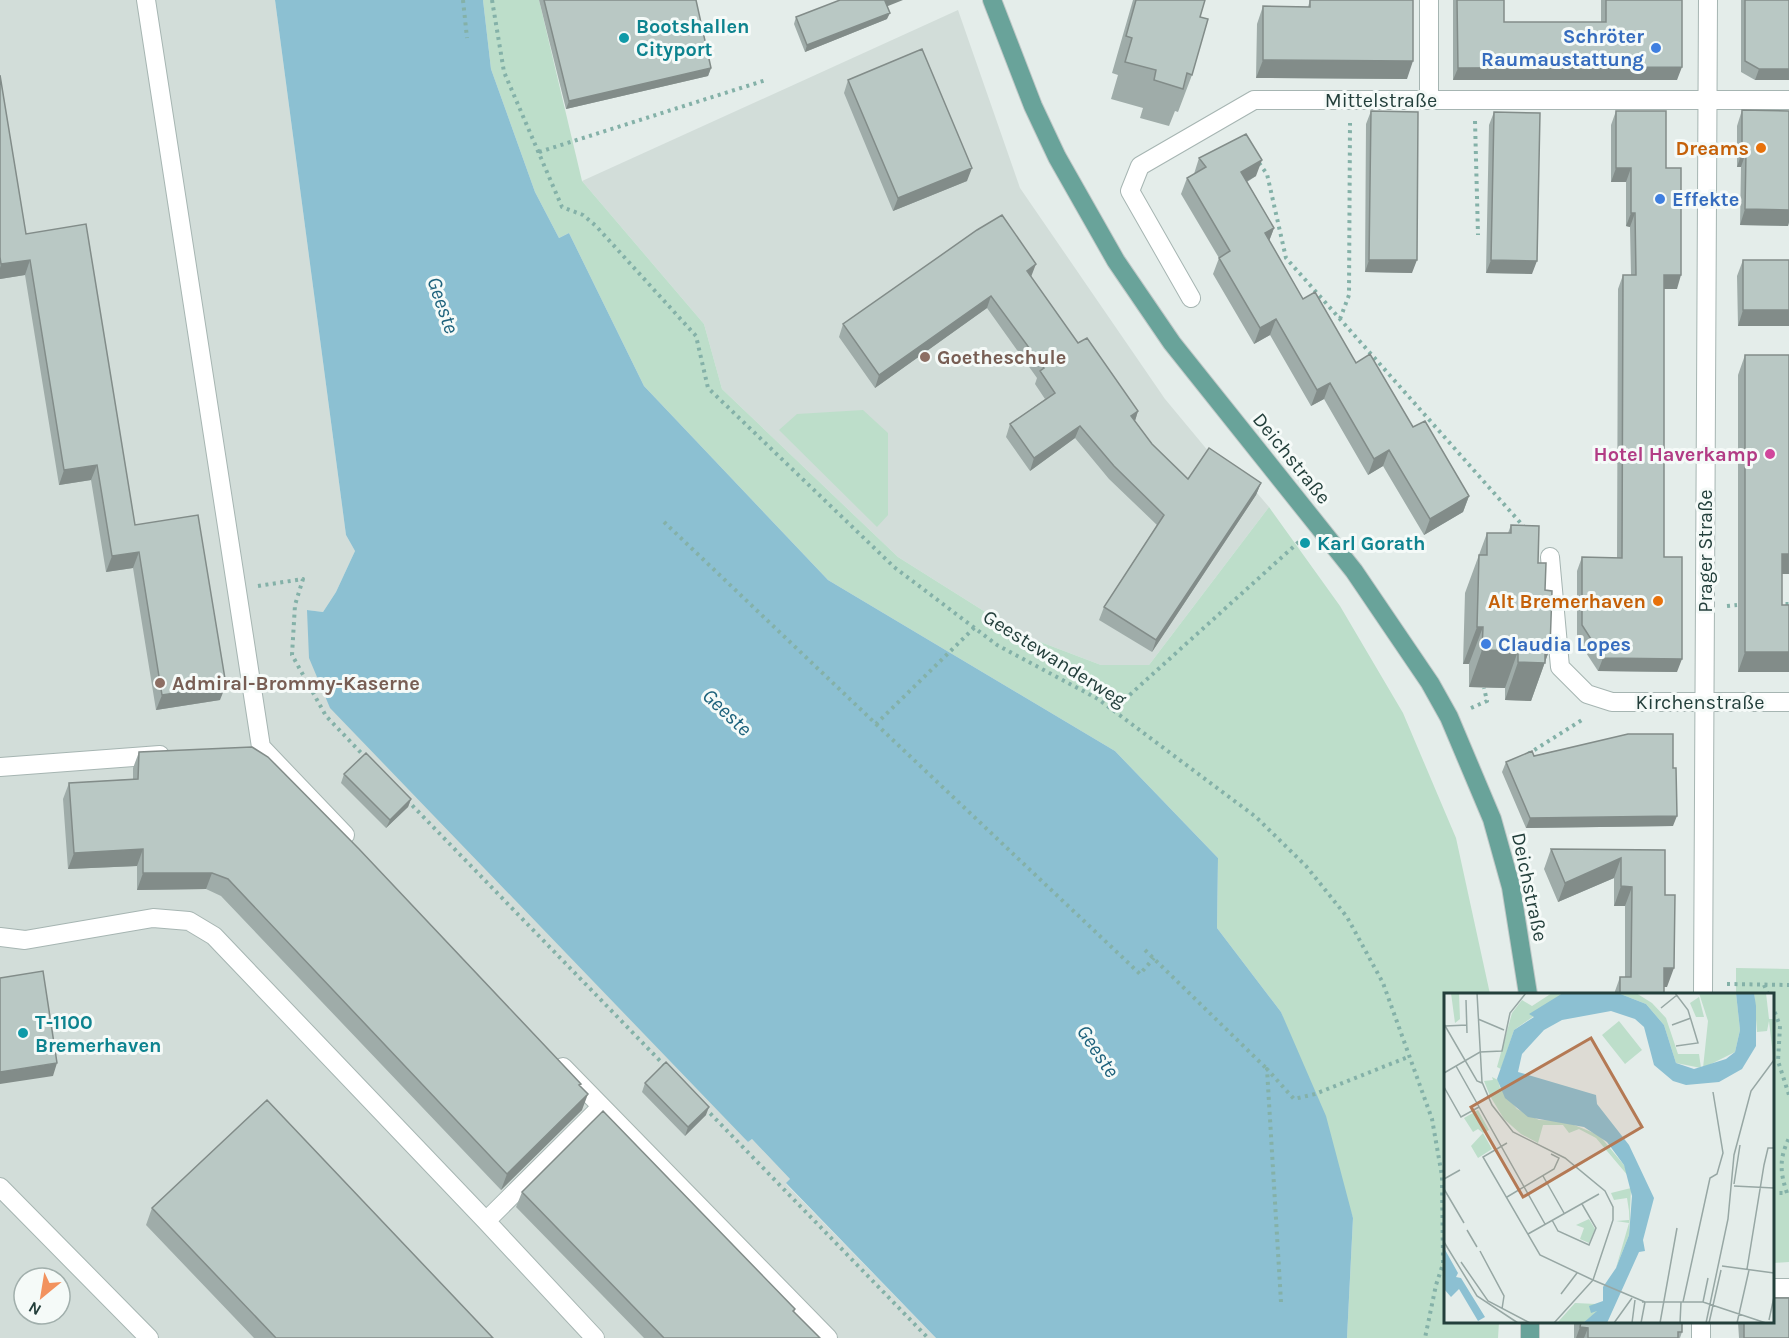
<svg xmlns="http://www.w3.org/2000/svg" width="1789" height="1338" font-family="Karla,sans-serif">
<rect width="100%" height="100%" fill="#e4edea"/>
<!-- built -->
<path fill="#d2ddd9" fill-rule="evenodd" d="M 0,0 L 275,0 L 346,535 L 355,551 L 336,592 L 323,612 L 307,610 L 748,1142 L 752,1139 L 790,1179 L 786,1184 L 936,1338 L 0,1338 ZM 24,1278 L 60,1278 L 60,1314 L 24,1314 Z
M 958,10 L 1020,188 L 1165,399 L 1214,458 L 1257,493 L 1269,507 L 1149,665 L 1101,665 L 1022,635 L 898,557 L 722,389 L 704,324 L 582,181 Z"/>
<!-- green -->
<path fill="#bddeca" d="M 483,0 L 539,0 L 582,181 L 704,324 L 722,389 L 898,557 L 1022,635 L 1101,665 L 1149,665 L 1269,507 L 1340,606 L 1403,713 L 1456,838 L 1490,994 L 1446,994 L 1446,1322 L 1499,1322 L 1498,1338 L 1347,1338 L 1353,1218 L 1281,1012 L 1217,928 L 1218,858 L 1115,751 L 828,580 L 644,386 L 569,233 L 559,238 L 535,192 L 491,69 Z
M 863,410 L 888,433 L 888,515 L 877,527 L 779,430 L 797,414 Z
M 1736,968 L 1789,969 L 1789,1262 L 1773,1263 L 1772,994 L 1736,994 Z"/>
<!-- water -->
<path fill="#8cc0d2" d="M 275,0 L 483,0 L 491,69 L 535,192 L 559,238 L 569,233 L 644,386 L 828,580 L 1115,751 L 1218,858 L 1217,928 L 1281,1012 L 1326,1116 L 1353,1218 L 1347,1338 L 936,1338 L 786,1183 L 790,1179 L 752,1139 L 748,1142 L 330,708 L 309,658 L 307,610 L 323,612 L 336,592 L 355,551 L 346,535 Z"/>
<g fill="none" stroke-linecap="round" stroke-linejoin="round">
<!-- minor casing -->
<g stroke="#a6b5b2" stroke-width="20">
<path id="minor" d="M 146,0 L 261,747 L 345,835
M 1429,100 L 1429,0
M 1191,298 L 1130,191 L 1140,166 L 1254,100 L 1789,100
M 1550,557 L 1560,667 L 1587,694 L 1612,702 L 1789,702
M 0,767 L 160,755
M 0,937 L 25,940 L 153,918 L 189,921 L 214,936 L 486,1221 L 595,1338
M 1703,994 L 1708,0
M 563,1067 L 828,1338
M 0,1187 L 149,1338
M 486,1221 L 601,1107
M 1772,1288 L 1789,1288
M 1701,1338 L 1701,1322"/>
</g>
<!-- major casing -->
<g stroke="#c1c9c8" stroke-width="20">
<path id="major" d="M 992,0 L 1033,106 L 1057,157 L 1116,261 L 1172,343 L 1354,571 L 1430,683 L 1449,717 L 1492,819 L 1511,887 L 1528,994
M 1530,1338 L 1530,1322"/>
</g>
<!-- path -->
<path stroke="#84b1a8" stroke-width="4" stroke-dasharray="3 4.5" stroke-linecap="butt" d="M 463,0 L 467,38
M 492,0 L 504,72 L 562,207 L 583,215 L 596,226 L 696,336 L 708,388 L 894,567 L 997,645 L 1098,699 L 1256,817 L 1306,866 L 1347,917 L 1383,983 L 1432,1119 L 1442,1176 L 1443,1264 L 1436,1285 L 1425,1338
M 1475,121 L 1478,235
M 539,152 L 766,80
M 1259,163 L 1267,174 L 1286,258 L 1525,528
M 1340,319 L 1349,295 L 1350,123
M 664,522 L 876,724 L 975,627
M 258,586 L 303,579 L 295,605 L 292,655 L 326,716 L 366,758
M 1778,604 L 1789,604
M 1727,606 L 1737,605
M 1471,708 L 1487,701 L 1484,688
M 1113,710 L 1302,539
M 876,724 L 1140,974 L 1154,958
M 1528,754 L 1585,718
M 407,800 L 667,1068
M 1145,950 L 1267,1069
M 1727,984 L 1789,985
M 1764,985 L 1768,994
M 1772,1005 L 1780,1026 L 1778,1061 L 1789,1095
M 705,1108 L 928,1338
M 1772,1193 L 1787,1193
M 1787,1193 C 1780,1172 1779,1159 1789,1138
M 1281,1302 L 1267,1069 L 1294,1099 L 1315,1094 L 1408,1057"/>
<!-- minor -->
<use href="#minor" stroke="#fff" stroke-width="18"/>
<!-- major -->
<use href="#major" stroke="#69a39a" stroke-width="18"/>
</g>
<!-- wall -->
<path fill="#9faca9" d="M 539,0 L 696,0 L 711,68 L 708,76 L 566,109 Z
M 1133,0 L 1205,0 L 1200,17 L 1192,75 L 1178,112 L 1175,111 L 1169,126 L 1140,118 L 1143,108 L 1111,99 L 1118,75 L 1112,73 Z
M 1310,0 L 1407,79 L 1256,78 L 1257,24 L 1263,6 L 1308,7 Z
M 1453,0 L 1504,0 L 1504,22 L 1601,22 L 1601,0 L 1682,0 L 1677,80 L 1453,80 Z
M 1741,0 L 1789,0 L 1789,80 L 1755,80 L 1741,72 Z
M 887,6 L 887,19 L 805,52 L 794,24 L 796,17 Z
M 0,75 L 26,234 L 135,525 L 220,700 L 156,710 L 133,568 L 106,572 L 91,480 L 59,485 L 25,275 L 0,279 Z
M 848,80 L 967,181 L 893,211 L 844,93 Z
M 1742,110 L 1789,111 L 1789,222 L 1788,226 L 1740,225 L 1741,167 L 1737,167 L 1737,126 Z
M 1371,111 L 1412,273 L 1365,272 L 1366,124 Z
M 1616,111 L 1666,168 L 1677,289 L 1664,289 L 1664,557 L 1677,672 L 1598,671 L 1577,639 L 1577,571 L 1582,557 L 1617,558 L 1618,289 L 1623,275 L 1631,275 L 1630,227 L 1626,226 L 1626,182 L 1611,182 L 1611,125 Z
M 1494,112 L 1532,274 L 1486,273 L 1489,125 Z
M 1199,158 L 1256,176 L 1247,182 L 1274,228 L 1269,241 L 1303,299 L 1356,363 L 1413,427 L 1469,496 L 1463,512 L 1424,535 L 1383,466 L 1368,475 L 1324,399 L 1311,406 L 1270,335 L 1254,344 L 1213,274 L 1219,258 L 1181,194 L 1187,178 L 1194,174 Z
M 1743,260 L 1789,260 L 1789,326 L 1738,326 L 1737,276 Z
M 1031,277 L 1078,343 L 1138,411 L 1135,421 L 1152,444 L 1188,479 L 1261,483 L 1256,495 L 1152,652 L 1099,620 L 1104,607 L 1157,525 L 1109,479 L 1075,438 L 1030,471 L 1006,437 L 1010,424 L 1045,399 L 1035,384 L 1037,378 L 987,308 L 875,388 L 839,337 L 843,324 Z
M 1745,355 L 1782,574 L 1782,605 L 1789,605 L 1789,672 L 1738,672 L 1738,375 Z
M 1511,525 L 1538,563 L 1545,590 L 1550,648 L 1531,701 L 1505,700 L 1505,688 L 1469,687 L 1469,664 L 1463,664 L 1465,593 L 1487,533 L 1508,533 Z
M 139,752 L 581,1084 L 580,1085 L 582,1110 L 501,1190 L 221,896 L 206,889 L 137,890 L 137,866 L 68,869 L 63,799 L 69,783 L 133,779 L 133,768 Z
M 1534,756 L 1673,768 L 1673,826 L 1526,828 L 1502,772 L 1506,762 Z
M 344,774 L 411,799 L 408,807 L 386,828 L 341,783 Z
M 1551,849 L 1665,850 L 1665,895 L 1667,987 L 1664,987 L 1664,994 L 1614,994 L 1620,977 L 1625,977 L 1625,906 L 1614,906 L 1614,878 L 1558,902 L 1544,869 Z
M 645,1083 L 706,1115 L 685,1136 L 642,1092 Z
M 522,1192 L 795,1309 L 794,1312 L 820,1338 L 644,1338 L 516,1207 Z
M 152,1208 L 493,1338 L 254,1338 L 146,1225 Z
M 1574,1322 L 1682,1322 L 1682,1332 L 1680,1338 L 1574,1338 Z
M 1738,1322 L 1773,1322 L 1789,1338 L 1739,1338 Z"/>
<!-- shaded-wall -->
<path fill="#828c89" d="M 888,0 L 903,0 L 883,8 L 885,1 Z
M 890,13 L 887,19 L 805,52 L 807,45 Z
M 1263,60 L 1413,61 L 1407,79 L 1256,78 Z
M 1682,67 L 1677,80 L 1453,80 L 1458,68 Z
M 711,68 L 708,76 L 566,109 L 569,101 Z
M 1759,69 L 1789,69 L 1789,80 L 1755,80 Z
M 1742,152 L 1746,152 L 1741,167 L 1737,167 Z
M 1262,160 L 1256,176 L 1235,188 L 1241,172 Z
M 972,168 L 967,181 L 893,211 L 898,198 Z
M 1616,168 L 1631,168 L 1626,182 L 1611,182 Z
M 1745,209 L 1789,210 L 1789,222 L 1788,226 L 1740,225 Z
M 1631,213 L 1635,213 L 1630,227 L 1626,226 Z
M 1274,228 L 1268,244 L 1265,233 Z
M 30,260 L 25,275 L 0,279 L 0,268 L 1,264 Z
M 1369,260 L 1417,260 L 1412,273 L 1365,272 Z
M 1491,260 L 1537,261 L 1532,274 L 1486,273 Z
M 1036,264 L 1031,277 L 1027,271 Z
M 1664,275 L 1681,275 L 1677,289 L 1659,289 Z
M 991,296 L 987,308 L 875,388 L 879,375 Z
M 1743,310 L 1789,310 L 1789,326 L 1738,326 Z
M 1276,319 L 1270,335 L 1254,344 L 1260,328 Z
M 1330,383 L 1324,399 L 1311,406 L 1317,390 Z
M 1138,411 L 1134,424 L 1131,416 Z
M 1080,426 L 1075,438 L 1030,471 L 1034,458 Z
M 1389,450 L 1383,466 L 1368,475 L 1374,459 Z
M 97,465 L 91,480 L 59,485 L 64,470 Z
M 1261,483 L 1256,495 L 1152,652 L 1156,640 Z
M 1469,496 L 1463,512 L 1424,535 L 1430,519 Z
M 139,552 L 133,568 L 106,572 L 112,556 Z
M 1782,554 L 1789,554 L 1789,574 L 1775,574 Z
M 1477,627 L 1483,627 L 1469,664 L 1463,664 Z
M 1545,648 L 1550,648 L 1531,701 L 1505,700 L 1518,662 Z
M 1482,650 L 1518,651 L 1505,688 L 1469,687 Z
M 1745,652 L 1789,652 L 1789,672 L 1738,672 Z
M 1603,658 L 1682,659 L 1677,672 L 1598,671 Z
M 226,685 L 220,700 L 156,710 L 162,695 Z
M 411,799 L 408,807 L 386,828 L 390,820 Z
M 1677,816 L 1673,826 L 1526,828 L 1530,818 Z
M 143,849 L 137,866 L 68,869 L 74,853 Z
M 1621,858 L 1614,878 L 1558,902 L 1565,883 Z
M 143,873 L 212,873 L 206,889 L 137,890 Z
M 1621,886 L 1632,887 L 1625,906 L 1614,906 Z
M 1664,968 L 1674,968 L 1667,987 L 1657,987 Z
M 57,1063 L 53,1076 L 0,1084 L 0,1072 Z
M 588,1094 L 582,1110 L 501,1190 L 507,1174 Z
M 709,1107 L 706,1115 L 685,1136 L 688,1127 Z
M 1580,1327 L 1588,1328 L 1584,1338 L 1576,1338 Z"/>
<!-- building -->
<path fill="#b9c8c4" stroke="#828c89" stroke-width="1.5" d="M 544,0 L 696,0 L 711,68 L 569,101 Z
M 840,0 L 888,0 L 885,1 L 890,13 L 807,45 L 796,17 Z
M 1136,0 L 1205,0 L 1200,17 L 1208,19 L 1192,75 L 1187,73 L 1183,89 L 1154,80 L 1156,70 L 1125,62 L 1132,38 L 1126,36 Z
M 1310,0 L 1413,0 L 1413,61 L 1263,60 L 1263,6 L 1310,7 Z
M 1457,0 L 1504,0 L 1504,22 L 1606,22 L 1606,0 L 1682,0 L 1682,67 L 1458,68 Z
M 1745,0 L 1789,0 L 1789,69 L 1759,69 L 1745,61 Z
M 922,49 L 972,168 L 898,198 L 848,80 Z
M 0,75 L 26,234 L 86,224 L 135,525 L 198,515 L 226,685 L 162,695 L 139,552 L 112,556 L 97,465 L 64,470 L 30,260 L 1,264 L 0,257 Z
M 1742,110 L 1789,111 L 1789,210 L 1745,209 L 1746,152 L 1742,152 Z
M 1371,111 L 1418,112 L 1417,260 L 1369,260 Z
M 1616,111 L 1666,111 L 1666,168 L 1681,168 L 1681,275 L 1664,275 L 1664,557 L 1682,557 L 1682,659 L 1603,658 L 1582,625 L 1582,557 L 1622,558 L 1623,275 L 1636,275 L 1635,213 L 1631,213 L 1631,168 L 1616,168 Z
M 1494,112 L 1540,113 L 1537,261 L 1491,260 Z
M 1246,134 L 1262,160 L 1241,172 L 1274,228 L 1265,233 L 1303,299 L 1315,292 L 1356,363 L 1370,354 L 1413,427 L 1425,421 L 1469,496 L 1430,519 L 1389,450 L 1374,459 L 1330,383 L 1317,390 L 1276,319 L 1260,328 L 1219,258 L 1230,251 L 1187,178 L 1206,167 L 1199,158 Z
M 1002,215 L 1036,264 L 1027,271 L 1078,343 L 1087,338 L 1138,411 L 1131,416 L 1152,444 L 1188,479 L 1209,448 L 1261,483 L 1156,640 L 1104,607 L 1164,515 L 1114,466 L 1080,426 L 1034,458 L 1010,424 L 1055,393 L 1040,371 L 1044,368 L 991,296 L 879,375 L 843,324 L 977,230 Z
M 1743,260 L 1789,260 L 1789,310 L 1743,310 Z
M 1745,355 L 1789,355 L 1789,554 L 1782,554 L 1782,605 L 1789,605 L 1789,652 L 1745,652 Z
M 1511,525 L 1539,526 L 1538,563 L 1546,563 L 1545,590 L 1552,591 L 1550,648 L 1545,648 L 1545,663 L 1518,662 L 1518,651 L 1482,650 L 1483,627 L 1477,627 L 1479,555 L 1487,555 L 1487,533 L 1511,533 Z
M 1628,734 L 1673,734 L 1673,768 L 1676,768 L 1677,816 L 1530,818 L 1506,762 L 1532,751 L 1534,756 Z
M 252,747 L 268,757 L 359,849 L 581,1084 L 579,1085 L 588,1094 L 507,1174 L 228,879 L 212,873 L 143,873 L 143,849 L 74,853 L 69,783 L 138,779 L 139,752 Z
M 366,753 L 411,799 L 390,820 L 344,774 Z
M 1551,849 L 1665,850 L 1665,895 L 1675,895 L 1674,968 L 1664,968 L 1664,994 L 1620,994 L 1620,977 L 1631,977 L 1632,887 L 1621,886 L 1621,858 L 1565,883 Z
M 43,971 L 57,1063 L 0,1072 L 0,978 Z
M 666,1062 L 709,1107 L 688,1127 L 645,1083 Z
M 267,1100 L 493,1338 L 276,1338 L 152,1208 Z
M 603,1111 L 795,1309 L 793,1311 L 820,1338 L 664,1338 L 522,1192 Z
M 1773,1298 L 1789,1298 L 1789,1338 L 1744,1338 L 1744,1322 L 1773,1322 Z
M 1581,1322 L 1682,1322 L 1682,1332 L 1678,1332 L 1678,1338 L 1588,1338 L 1588,1328 L 1580,1327 Z"/>
<!-- markers -->
<g fill="#0f9aa8" stroke="#f5faf8" stroke-width="2">
<circle cx="624" cy="38" r="6"/>
<circle cx="1305" cy="543" r="6"/>
<circle cx="23" cy="1033" r="6"/>
</g>
<g fill="#3f7fe0" stroke="#f5faf8" stroke-width="2">
<circle cx="1656" cy="48" r="6"/>
<circle cx="1660" cy="199" r="6"/>
<circle cx="1486" cy="644" r="6"/>
</g>
<g fill="#e8710a" stroke="#f5faf8" stroke-width="2">
<circle cx="1761" cy="148" r="6"/>
<circle cx="1658" cy="601" r="6"/>
</g>
<g fill="#8d6e63" stroke="#f5faf8" stroke-width="2">
<circle cx="925" cy="357" r="6"/>
<circle cx="160" cy="683" r="6"/>
</g>
<circle fill="#d1479c" stroke="#f5faf8" stroke-width="2" cx="1770" cy="454" r="6"/>
<g text-anchor="middle" stroke-width="6" stroke-linejoin="round" paint-order="stroke">
<!-- culture labels -->
<g font-size="20" font-weight="bold" fill="#0d838f" stroke="#f5faf8" text-anchor="start">
<text x="636" y="33">Bootshallen<tspan x="636" dy="23">Cityport</tspan></text>
<text x="1317" y="550">Karl Gorath</text>
<text x="35" y="1029">T-1100<tspan x="35" dy="23">Bremerhaven</tspan></text>
</g>
<!-- shop labels -->
<g font-size="20" font-weight="bold" fill="#366cbe" stroke="#f5faf8" text-anchor="start">
<text x="1644" y="43" text-anchor="end">Schröter<tspan x="1644" dy="23">Raumaustattung</tspan></text>
<text x="1672" y="206">Effekte</text>
<text x="1498" y="651">Claudia Lopes</text>
</g>
<!-- street labels -->
<g font-size="20" fill="#233f3b" stroke="#f5faf8">
<text x="1381" y="107">Mittelstraße</text>
<text transform="translate(1292 458) rotate(51)" y="7">Deichstraße</text>
<text transform="translate(1705 551) rotate(-90)" y="7">Prager Straße</text>
<text transform="translate(1055 658) rotate(32)" y="7">Geestewanderweg</text>
<text x="1700" y="709">Kirchenstraße</text>
<text transform="translate(1530 887) rotate(78)" y="7">Deichstraße</text>
</g>
<!-- food labels -->
<g font-size="20" font-weight="bold" fill="#c56008" stroke="#f5faf8" text-anchor="end">
<text x="1749" y="155">Dreams</text>
<text x="1646" y="608">Alt Bremerhaven</text>
</g>
<!-- education labels -->
<g font-size="20" font-weight="bold" fill="#785e54" stroke="#f5faf8" text-anchor="start">
<text x="937" y="364">Goetheschule</text>
<text x="172" y="690">Admiral-Brommy-Kaserne</text>
</g>
<!-- hotel labels -->
<g font-size="20" font-weight="bold" fill="#b23c85" stroke="#f5faf8" text-anchor="end">
<text x="1758" y="461">Hotel Haverkamp</text>
</g>
<!-- water labels -->
<g font-size="21" font-style="italic" fill="#1d627c" stroke="#f5faf8">
<text transform="translate(443 305) rotate(71)" y="7">Geeste</text>
<text transform="translate(727 712) rotate(43)" y="7">Geeste</text>
<text transform="translate(1098 1051) rotate(56)" y="7">Geeste</text>
</g>
</g>
<!-- overview -->
<g transform="translate(1444 993)">
<rect width="330" height="330" fill="#e4edea"/>
<path d="M 7,0 L 15,0 L 16,26 L 11,30 ZM 108,0 L 123,0 L 70,37 L 57,76 L 53,74 L 68,20 L 78,7 L 88,13 ZM 174,0 L 192,0 L 208,10 L 222,25 L 234,61 L 255,61 L 257,75 L 232,70 L 220,32 L 202,11 ZM 255,0 L 292,0 L 296,37 L 291,59 L 259,75 L 264,28 ZM 310,0 L 322,0 L 325,26 L 330,26 L 329,62 L 325,28 L 323,38 L 313,39 ZM 255,4 L 260,24 L 252,24 L 246,10 ZM 175,28 L 198,57 L 181,71 L 158,42 ZM 48,84 L 54,87 L 56,95 L 73,116 L 95,127 L 120,128 L 155,142 L 180,172 L 185,184 L 152,145 L 135,136 L 125,140 L 119,132 L 99,132 L 94,150 L 77,141 L 60,126 L 46,103 L 40,88 L 49,87 ZM 34,117 L 45,137 L 39,140 L 48,156 L 34,165 L 27,153 L 39,140 L 34,136 L 29,139 L 20,125 ZM 187,195 L 185,242 L 172,275 L 185,230 L 172,228 L 185,227 L 185,218 L 183,205 L 170,207 L 167,200 ZM 145,226 L 151,236 L 145,250 L 136,246 L 140,235 L 132,232 ZM 131,310 L 152,311 L 150,318 L 154,318 L 139,330 L 113,330 Z" fill="#bddeca"/>
<path d="M 119,0 L 174,0 L 202,11 L 220,32 L 232,70 L 250,76 L 282,66 L 291,59 L 296,37 L 292,0 L 310,0 L 312,13 L 312,53 L 298,76 L 275,89 L 242,92 L 229,88 L 210,72 L 200,34 L 191,26 L 167,18 L 118,27 L 100,37 L 78,61 L 74,79 L 152,102 L 153,111 L 185,152 L 210,205 L 199,247 L 201,258 L 195,259 L 163,330 L 139,330 L 153,318 L 147,320 L 145,313 L 159,308 L 159,294 L 172,275 L 185,242 L 188,203 L 180,172 L 163,149 L 140,134 L 84,124 L 61,105 L 53,86 L 70,37 L 90,24 L 85,21 ZM 0,255 L 14,280 L 12,284 L 17,285 L 41,324 L 34,328 L 15,296 L 7,304 L 0,296 Z" fill="#8cc0d2"/>
<path fill="none" stroke="#97a7a4" stroke-width="1.5" d="M 33,0 L 38,89 L 48,112 L 69,139 L 121,165 L 161,198 L 169,214 L 169,227 L 149,287 L 201,309M 231,0 L 244,17 L 254,50 L 232,53M 22,7 L 23,40M 217,15 L 233,2M 34,26 L 60,37M 0,31 L 33,88 L 38,90M 228,32 L 247,25M 1,33 L 23,32M 12,73 L 101,231M 0,80 L 36,59 L 58,58 L 66,20 L 82,0M 0,94 L 17,124 L 35,114M 63,150 L 39,164 L 96,262 L 149,287 L 110,330M 99,183 L 120,220M 0,186 L 16,177M 290,191 L 296,152M 290,193 L 330,195M 0,196 L 20,230M 63,204 L 110,176 L 115,165 L 107,161M 108,227 L 114,238 L 145,252 L 152,235 L 138,211M 23,237 L 33,254M 84,241 L 155,201M 0,249 L 33,303 L 74,330M 36,258 L 60,303 L 58,316M 17,269 L 44,308 L 86,330M 278,273 L 330,280M 303,276 L 320,172 L 324,155 L 330,155M 117,301 L 133,280M 198,309 L 259,309 L 322,330M 239,309 L 266,185 L 273,181 L 279,160 L 269,99M 259,309 L 264,285M 325,327 L 330,304M 170,330 L 188,305M 188,330 L 191,307M 197,330 L 201,309M 216,330 L 233,235M 236,330 L 237,309M 262,330 L 284,226 L 290,162 L 307,98 L 330,67M 265,330 L 277,277M 293,330 L 305,277"/>
<path fill="#b47954" fill-opacity="0.15" stroke="#b47954" stroke-width="3" d="M 147,45 L 198,134 L 79,204 L 27,114 Z"/>
<rect width="330" height="330" fill="none" stroke="#233f3b" stroke-width="3"/>
</g>
<!-- north arrow -->
<g transform="translate(42 1296) rotate(210)"><circle r="28" fill="#f5faf8" stroke="#a1afac" stroke-width="1.5"/>
<path d="M0-4.5L10 22L0 15L-10 22Z" fill="#f2925e"/>
<text y="-9" font-size="16" font-weight="bold" text-anchor="middle" fill="#233f3b">N</text>
</g>
</svg>
